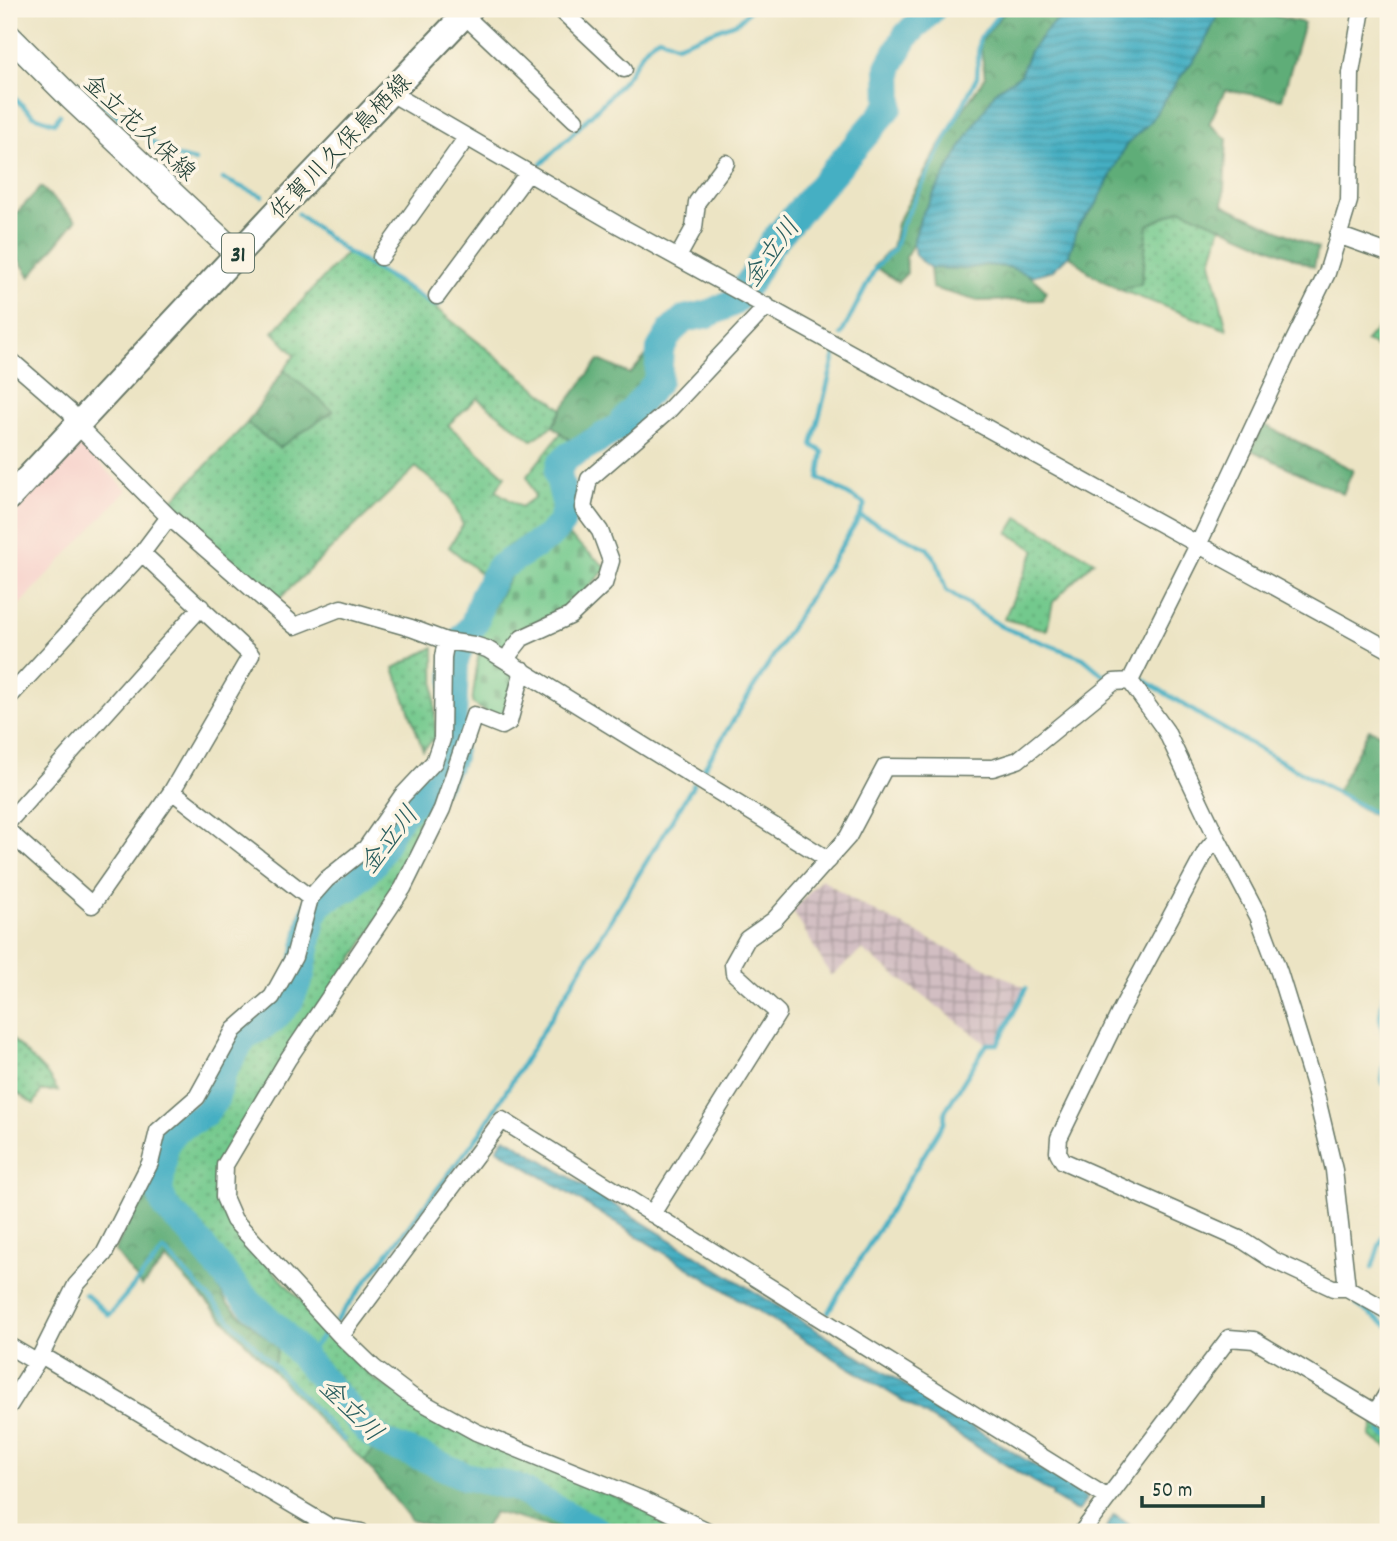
<svg xmlns="http://www.w3.org/2000/svg" width="1397" height="1541" font-family="Dekko,'Klee One',sans-serif">
<defs>
<pattern id="industrial-grid" width="8" height="8" patternUnits="userSpaceOnUse" patternTransform="scale(1.75)"><rect width="8" height="8" fill="#d2bec2"/><path d="M0 4h8M4 0v8" fill="none" stroke="#aa9c9e"/></pattern>
<pattern id="grass-dots" width="8" height="8" patternUnits="userSpaceOnUse" patternTransform="scale(1.75)"><rect width="8" height="8" fill="#73c98d"/><path d="M2 2h.1M6 6h.1" fill="none" stroke="#5ea474" stroke-width="1.8" stroke-linecap="round"/></pattern>
<pattern id="forest-crowns" width="20" height="18" patternUnits="userSpaceOnUse" patternTransform="scale(1.75)"><rect width="20" height="18" fill="#5ead78"/><path d="M2 6a3 3 0 1 1 6 0M12 15a3 3 0 1 1 6 0" fill="none" stroke="#4d8e63"/></pattern>
<pattern id="cemetery-stones" width="16" height="16" patternUnits="userSpaceOnUse" patternTransform="scale(1.75)"><rect width="16" height="16" fill="#73c98d"/><path d="M2 7V4a2 2 0 0 1 4 0v3zM10 15v-3a2 2 0 0 1 4 0v3z" fill="#5ea474"/></pattern>
<pattern id="water-rules" width="6" height="5" patternUnits="userSpaceOnUse" patternTransform="scale(1.75)"><rect width="6" height="5" fill="#45afc3"/><path d="M0 2.5h6" fill="none" stroke="#39909f"/></pattern>
</defs>
<rect width="100%" height="100%" fill="#fcf5e5"/>
<filter id="ink" filterUnits="userSpaceOnUse"><feTurbulence type="fractalNoise" baseFrequency=".0143" numOctaves="2"/><feDisplacementMap in="SourceGraphic" scale="14" xChannelSelector="R" yChannelSelector="G"/><feConvolveMatrix kernelMatrix="1 2 1 2 8 2 1 2 1" color-interpolation-filters="sRGB"/></filter>
<filter id="wash" filterUnits="userSpaceOnUse"><feTurbulence type="fractalNoise" baseFrequency=".00686" numOctaves="4" result="noise"/><feDisplacementMap in="SourceGraphic" scale="28" xChannelSelector="R" yChannelSelector="G"/><feGaussianBlur stdDeviation="1.57" result="paint"/><feColorMatrix in="noise" values="0 0 0 0 0 0 0 0 0 0 0 0 0 0 0 0 0 1.4 0 .05"/><feComposite in="paint" operator="in"/></filter>
<g filter="url(#wash)">
<rect width="100%" height="100%" fill="#ece4c4"/>
<!-- built -->
<path fill="#f7d0ca" d="M 79,443 L 127,490 L 9,616 L 9,518 Z"/>
<!-- industrial -->
<path fill="url(#industrial-grid)" d="M 821,879 L 856,902 L 1026,988 L 998,1044 L 987,1044 L 862,950 L 831,976 L 793,911 Z"/>
<!-- grass -->
<path fill="url(#grass-dots)" stroke="#498360" stroke-width="2" d="M 1181,209 L 1221,226 L 1211,262 L 1227,330 L 1120,290 L 1141,284 L 1148,225 Z
M 347,252 L 414,292 L 433,306 L 562,409 L 553,426 L 532,440 L 477,398 L 448,425 L 505,476 L 496,491 L 521,507 L 535,497 L 527,476 L 561,433 L 571,441 L 553,460 L 549,487 L 555,514 L 541,528 L 508,546 L 480,573 L 449,547 L 463,525 L 450,496 L 416,467 L 276,602 L 166,507 L 247,423 L 279,447 L 333,412 L 284,370 L 295,355 L 273,332 Z
M 1384,321 L 1388,323 L 1388,354 L 1366,341 Z
M 1018,517 L 1094,561 L 1053,602 L 1047,630 L 1004,619 L 1035,550 L 1008,533 Z
M 434,647 L 435,738 L 423,750 L 394,668 Z
M 444,789 L 401,885 L 220,1163 L 227,1221 L 375,1380 L 478,1438 L 635,1505 L 694,1532 L 628,1532 L 511,1478 L 461,1470 L 422,1449 L 382,1435 L 167,1195 L 176,1138 L 218,1111 L 230,1071 L 248,1043 L 274,1029 L 302,993 L 326,908 L 373,875 L 411,812 Z
M 9,1036 L 47,1074 L 58,1091 L 41,1091 L 34,1104 L 11,1089 L 9,1092 Z
M 278,1347 L 376,1448 L 364,1461 L 328,1429 L 272,1370 Z
M 1374,1423 L 1388,1432 L 1388,1448 L 1370,1436 Z"/>
<!-- forest -->
<path fill="url(#forest-crowns)" stroke="#3e7556" stroke-width="2" d="M 1007,9 L 1072,9 L 1051,25 L 1030,51 L 1020,75 L 996,91 L 921,216 L 913,243 L 906,257 L 907,273 L 898,282 L 874,266 L 892,248 L 897,223 L 938,148 L 985,77 L 980,42 Z
M 1221,9 L 1273,9 L 1275,16 L 1304,23 L 1282,99 L 1225,90 L 1209,124 L 1227,139 L 1223,205 L 1318,248 L 1314,267 L 1181,209 L 1148,225 L 1141,284 L 1120,290 L 1090,273 L 1069,255 L 1078,226 L 1096,205 L 1126,145 L 1151,121 L 1176,83 L 1201,50 Z
M 41,187 L 76,220 L 30,277 L 9,244 L 9,221 Z
M 985,265 C 1015,267 1025,268 1046,291 L 1042,300 L 978,301 L 932,288 L 930,268 L 967,269 Z
M 651,350 L 651,380 L 610,424 L 571,441 L 553,426 L 562,409 L 599,360 L 630,374 Z
M 284,370 L 333,411 L 279,448 L 247,423 Z
M 1263,424 L 1353,470 L 1343,494 L 1251,450 Z
M 1369,729 L 1388,737 L 1388,824 L 1336,793 Z
M 141,1192 L 193,1244 L 228,1304 L 278,1347 L 272,1370 L 166,1259 L 142,1286 L 115,1251 Z
M 376,1448 L 461,1484 L 517,1495 L 569,1526 L 569,1532 L 494,1512 L 483,1532 L 448,1532 L 411,1520 L 364,1461 Z"/>
<!-- cemetery -->
<path fill="url(#cemetery-stones)" stroke="#498360" stroke-width="2" d="M 569,536 L 607,568 L 569,607 L 515,631 L 499,659 L 516,674 L 504,714 L 498,720 L 472,703 L 482,628 L 514,570 Z"/>
<!-- water -->
<path fill="url(#water-rules)" stroke="#32767c" stroke-width="2" d="M 1072,9 L 1221,9 L 1201,50 L 1176,83 L 1151,121 L 1126,145 L 1096,205 L 1078,226 L 1069,255 L 1053,270 L 1032,276 L 1009,267 L 985,265 L 967,269 L 930,268 L 915,255 L 913,243 L 921,216 L 968,135 L 996,91 L 1020,75 L 1030,51 L 1051,25 Z
M 505,1137 L 1087,1498 L 1078,1512 L 1052,1496 L 1053,1494 L 497,1149 Z
M 1114,1515 L 1142,1532 L 1112,1532 L 1106,1529 Z"/>
<g fill="none" stroke-linecap="round" stroke-linejoin="round">
<!-- stream -->
<path stroke="#45afc3" stroke-width="4.5" d="M 84,87 L 129,127 L 174,156 L 195,161
M 9,93 L 34,116 L 54,123 L 60,115
M 541,164 C 570,136 599,109 625,79 C 636,65 643,45 659,37 L 677,45 L 738,22 L 751,9
M 223,179 L 262,196
M 298,214 L 347,252 L 414,292 L 433,306 L 440,304 L 443,299
M 841,335 L 876,267 L 894,249 L 901,227 L 977,77 L 979,40 L 1003,9
M 836,351 L 812,445 L 823,452 L 819,478 L 865,504 L 860,516 L 927,548 L 937,562 L 946,590 L 1002,627 L 1083,658 L 1103,675 L 1126,673
M 1141,678 L 1208,720 L 1388,821
M 702,771 L 860,516
M 1388,966 L 1380,1017 L 1386,1048 L 1382,1083 L 1388,1088
M 1372,1268 L 1379,1246 L 1388,1227
M 85,1294 L 109,1315 L 164,1250 L 344,1440
M 1357,1305 L 1388,1326
M 828,1312 L 944,1122 L 945,1111 L 987,1044 L 998,1044 L 1026,988
M 336,1321 L 481,1132 L 694,784
M 304,1358 L 326,1332
M 1380,1432 L 1388,1437
M 1387,1532 L 1388,1530"/>
<!-- river -->
<path stroke="#45afc3" stroke-width="28" d="M 599,1532 L 515,1487 L 464,1476 L 425,1458 L 387,1444 L 369,1432 L 282,1333 L 239,1292 L 189,1230 L 166,1208 L 159,1191 L 165,1144 L 175,1130 L 204,1114 L 215,1099 L 223,1071 L 244,1037 L 271,1021 L 289,1002 L 301,974 L 312,917 L 320,903 L 330,896 L 350,887 L 374,863 L 396,821 L 415,800 L 439,780 L 452,756 L 455,661 L 463,638 L 474,624 L 483,596 L 499,568 L 548,537 L 561,524 L 566,506 L 558,474 L 560,465 L 567,457 L 618,428 L 658,381 L 660,349 L 671,331 L 684,319 L 708,314 L 734,302 L 751,280 L 771,244 L 890,106 L 889,67 L 906,36 L 932,9"/>
</g>
</g>
<g filter="url(#ink)">
<g fill="none" stroke-linecap="round" stroke-linejoin="round">
<!-- street casing -->
<g stroke="#677766" stroke-width="19">
<path id="street" d="M 560,9 L 624,69
M 464,15 L 575,120
M 391,93 L 620,226 L 1388,649
M 1338,235 L 1388,253
M 381,257 L 467,137
M 678,257 L 694,228 L 697,202 L 726,163
M 437,296 L 528,173
M 9,359 L 70,412 L 77,425 L 169,517 L 295,626 L 341,608 L 411,628 L 446,641 L 474,645 L 487,649 L 829,860
M 507,660 L 511,652 L 522,638 L 570,616 L 604,584 L 611,561 L 600,531 L 583,508 L 589,479 L 668,411 L 767,306
M 1130,681 L 1199,543 L 1284,361 L 1327,273 L 1349,201 L 1351,73 L 1362,9
M 1130,681 L 1166,731 L 1217,838 L 1258,916 L 1279,972 L 1313,1082 L 1334,1170 L 1347,1288
M 9,697 L 142,553 L 169,517
M 172,791 L 310,898
M 9,821 L 201,607
M 9,832 L 92,905 L 172,791 L 251,655 L 142,553
M 1217,838 L 1206,851 L 1123,1006 L 1059,1138 L 1058,1152 L 1063,1161 L 1244,1241 L 1273,1260 L 1333,1288 L 1347,1288 L 1388,1311
M 652,1214 L 778,1013 L 734,973 L 733,964 L 747,939 L 774,920 L 848,837 L 885,767 L 993,768 L 1018,760 L 1114,682 L 1130,681
M 341,1336 L 234,1220 L 224,1197 L 225,1165 L 288,1059 L 403,888 L 442,809 L 474,715 L 502,726 L 509,722 L 523,670
M 9,1346 L 36,1362
M 41,1355 L 330,1527 L 361,1532
M 9,1406 L 41,1355 L 76,1285 L 104,1254 L 150,1163 L 158,1131 L 197,1097 L 234,1030 L 272,997 L 294,957 L 310,898 L 327,879 L 366,848 L 402,796 L 434,762 L 442,739 L 443,657 L 446,641
M 1376,1412 L 1388,1392
M 710,1532 L 643,1500 L 476,1432 L 411,1396 L 374,1368 L 341,1336 L 502,1120 L 1108,1498
M 1082,1532 L 1229,1338 L 1254,1340 L 1388,1420"/>
</g>
<!-- secondary casing -->
<g stroke="#677766" stroke-width="26">
<path id="secondary" d="M 9,36 L 72,99 L 237,254"/>
</g>
<!-- primary casing -->
<g stroke="#677766" stroke-width="28">
<path id="primary" d="M 9,498 L 283,205 L 470,9"/>
</g>
<!-- street -->
<use href="#street" stroke="#fff" stroke-width="16"/>
<!-- secondary -->
<use href="#secondary" stroke="#fff" stroke-width="23"/>
<!-- primary -->
<use href="#primary" stroke="#fff" stroke-width="24"/>
</g>
</g>
<g text-anchor="middle" stroke-width="7" stroke-linejoin="round" paint-order="stroke">
<!-- shield labels -->
<rect fill="#fcf5e5" stroke="#617469" stroke-width="2" x="222" y="233.5" width="32" height="39" rx="5"/>
<g font-size="23" font-weight="bold" fill="#1f3d34">
<text x="238" y="261">31</text>
</g>
<!-- street labels -->
<g font-size="24" fill="#1f3d34" stroke="#fcf5e5">
<text transform="translate(140 127) rotate(43)" y="8">金立花久保線</text>
<text transform="translate(340 146) rotate(-46)" y="8">佐賀川久保鳥栖線</text>
</g>
<!-- water labels -->
<g font-size="26" font-style="italic" fill="#2a5f5f" stroke="#fcf5e5">
<text transform="translate(770 252) rotate(-54)" y="9">金立川</text>
<text transform="translate(388 839) rotate(-52)" y="9">金立川</text>
<text transform="translate(352 1409) rotate(45)" y="9">金立川</text>
</g>
</g>
<!-- margin -->
<rect width="1397" height="1541" fill="none" stroke="#fcf5e5" stroke-width="35"/>
<!-- scale -->
<path d="M1142 1496v10h121v-10" fill="none" stroke="#1f3d34" stroke-width="3.5"/>
<text x="1152" y="1496" font-size="21" fill="#1f3d34" stroke="#fcf5e5" stroke-width="5" paint-order="stroke">50 m</text>
</svg>
